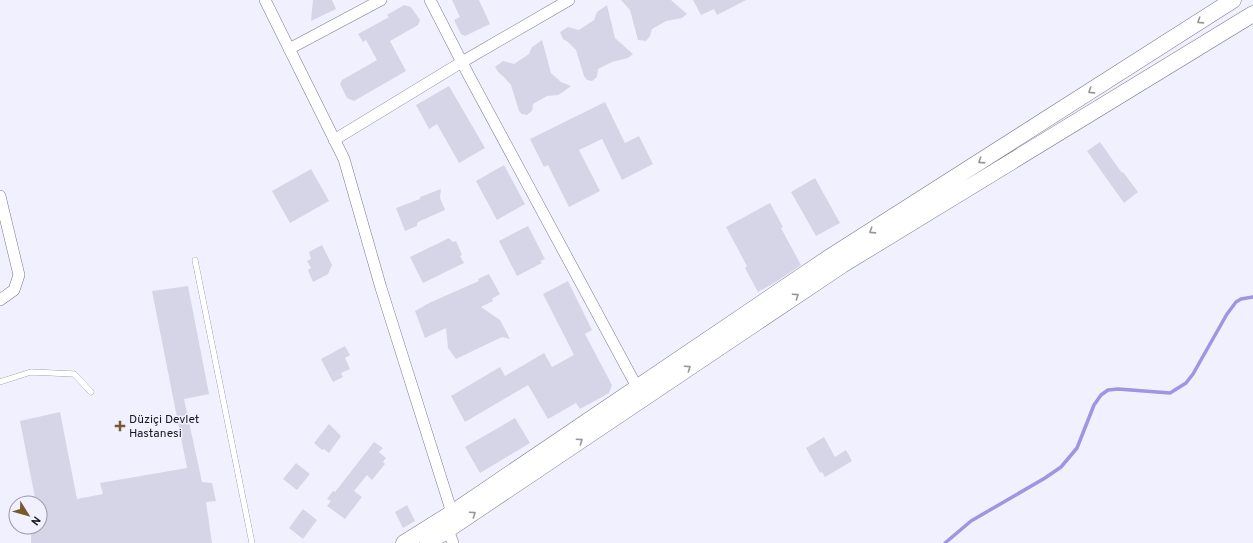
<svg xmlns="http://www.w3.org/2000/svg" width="1253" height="543" font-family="Overpass,sans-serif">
<rect width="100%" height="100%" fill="#f1f0ff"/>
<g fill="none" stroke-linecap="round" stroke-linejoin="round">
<!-- stream -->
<path stroke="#9f95e1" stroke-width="3.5" d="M 945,543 L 971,521 L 1045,478 L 1061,467 L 1077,448 L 1094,405 L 1101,395 L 1108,390 L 1118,389 L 1170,393 L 1186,383 L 1193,374 L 1227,314 L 1236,302 L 1241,299 L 1253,297"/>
</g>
<!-- building -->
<path fill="#d6d5e8" d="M 313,0 L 332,0 L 336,9 L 311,21 Z
M 452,0 L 479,0 L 490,24 L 465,36 L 461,34 L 454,20 L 460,17 Z
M 621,0 L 671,0 L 687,14 L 682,18 L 666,21 L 652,29 L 650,36 L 646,41 L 638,40 L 630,10 Z
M 693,0 L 746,0 L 717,15 L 714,9 L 701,15 Z
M 404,5 L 411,7 L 420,20 L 418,25 L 390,41 L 406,71 L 354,101 L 347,98 L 340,84 L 342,80 L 377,60 L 366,40 L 363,42 L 358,34 L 389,17 L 387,15 Z
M 607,5 L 615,38 L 633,54 L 628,58 L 612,62 L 598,69 L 597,77 L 592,81 L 587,80 L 584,76 L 576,50 L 568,42 L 563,39 L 560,32 L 568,27 L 579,30 L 594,20 L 597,12 Z
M 542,40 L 551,73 L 561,82 L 571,86 L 563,92 L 558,95 L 547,96 L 533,104 L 532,111 L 527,115 L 522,114 L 519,111 L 511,85 L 503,76 L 499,73 L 495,67 L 503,61 L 514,64 L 529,54 L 532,47 Z
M 449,86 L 485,148 L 459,163 L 437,124 L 429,129 L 416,105 Z
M 605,102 L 625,143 L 639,136 L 653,164 L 622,180 L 602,139 L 579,150 L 600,191 L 569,207 L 548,165 L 544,167 L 530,139 Z
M 1100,142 L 1122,173 L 1123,172 L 1138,192 L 1124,203 L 1087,151 Z
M 504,165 L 525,204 L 497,220 L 476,181 Z
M 311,169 L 329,201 L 290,223 L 272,191 Z
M 815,178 L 840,223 L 816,236 L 791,192 Z
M 441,189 L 440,198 L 445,210 L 420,221 L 417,223 L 417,226 L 405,231 L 396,208 L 420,199 L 420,197 Z
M 770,203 L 783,227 L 781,228 L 801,265 L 779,280 L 758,292 L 745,268 L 747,266 L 726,227 Z
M 528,226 L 545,259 L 540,261 L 542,263 L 517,276 L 499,241 Z
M 449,238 L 453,242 L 456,241 L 462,255 L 460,256 L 464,263 L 423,283 L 410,257 Z
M 322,245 L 332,265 L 328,274 L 313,282 L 308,270 L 311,268 L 307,261 L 311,259 L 309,252 Z
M 489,274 L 500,294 L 492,299 L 493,301 L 481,307 L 500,320 L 510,339 L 502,337 L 456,359 L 448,348 L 446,328 L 425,338 L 415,311 L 429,303 L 479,281 L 478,279 Z
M 568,281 L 592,330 L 585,334 L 612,385 L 609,393 L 580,409 L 576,403 L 548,419 L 528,385 L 465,422 L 451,396 L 500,367 L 505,376 L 544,353 L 552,367 L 574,355 L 543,294 Z
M 188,286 L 209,394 L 184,399 L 202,482 L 212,483 L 216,501 L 206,502 L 212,543 L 31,543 L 31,527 L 40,527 L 40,503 L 36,503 L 20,421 L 60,412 L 77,499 L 103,494 L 100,483 L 187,468 L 152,291 Z
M 345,346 L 350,355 L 345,358 L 350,369 L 341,373 L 343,377 L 333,382 L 321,359 Z
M 515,418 L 530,443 L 480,473 L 465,447 Z
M 329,424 L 341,436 L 329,453 L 324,449 L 322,450 L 314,443 Z
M 824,437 L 835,457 L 846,450 L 852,461 L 825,477 L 822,472 L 820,473 L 806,448 Z
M 374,442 L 383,448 L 379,452 L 386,458 L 383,462 L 385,464 L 372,480 L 367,475 L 354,491 L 362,497 L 345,519 L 327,506 L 331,501 L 327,499 L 333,491 L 335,492 Z
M 296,463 L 310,474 L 297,490 L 283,479 Z
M 407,505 L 415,521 L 403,528 L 395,512 Z
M 303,509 L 317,520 L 303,539 L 289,528 Z"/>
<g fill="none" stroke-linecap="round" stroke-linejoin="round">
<!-- service casing -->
<g stroke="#7b7a8b" stroke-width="6">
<path id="service" d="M 195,260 L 252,543
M 0,382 L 31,372 L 74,374 L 91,392"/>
</g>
<!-- minor casing -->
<g stroke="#7b7a8b" stroke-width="12">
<path id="minor" d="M 265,0 L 344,159 L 381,288 L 452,513 L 448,530 L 453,543
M 430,0 L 468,74 L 637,387
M 289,49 L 381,0
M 334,140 L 462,62 L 569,0
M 0,196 L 19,275 L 14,290 L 0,300"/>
</g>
<!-- secondary casing -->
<g stroke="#7b7a8b" stroke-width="17">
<path id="secondary" d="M 404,543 L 452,513 L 827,259 L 1233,0
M 428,543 L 842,265 L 1253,14"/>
</g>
<!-- service -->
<use href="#service" stroke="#fff" stroke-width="5.5"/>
<!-- minor -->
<use href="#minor" stroke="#fff" stroke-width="11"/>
<!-- secondary -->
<use href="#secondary" stroke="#fff" stroke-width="16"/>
</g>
<!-- one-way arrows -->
<defs><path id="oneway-chevron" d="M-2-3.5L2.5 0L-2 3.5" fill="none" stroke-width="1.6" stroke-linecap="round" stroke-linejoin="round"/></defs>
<g stroke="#979699">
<use href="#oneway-chevron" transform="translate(1200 21) rotate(147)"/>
<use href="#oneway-chevron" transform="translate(1091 91) rotate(147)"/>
<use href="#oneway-chevron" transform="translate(981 161) rotate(147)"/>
<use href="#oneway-chevron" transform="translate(872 231) rotate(147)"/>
<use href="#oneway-chevron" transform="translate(796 296) rotate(-34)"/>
<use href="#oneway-chevron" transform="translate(688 368) rotate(-34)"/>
<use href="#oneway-chevron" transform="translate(580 441) rotate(-34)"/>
<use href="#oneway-chevron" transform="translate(473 514) rotate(-34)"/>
</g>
<!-- markers -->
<path fill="#755a2c" stroke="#f1f0ff" stroke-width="1.5" d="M118 420h4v4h4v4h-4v4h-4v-4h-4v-4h4z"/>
<g text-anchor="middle" stroke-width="3" stroke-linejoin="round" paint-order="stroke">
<!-- poi labels -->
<g font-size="12" fill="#17161d" stroke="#f1f0ff" text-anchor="start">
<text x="129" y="423">Düziçi Devlet<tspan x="129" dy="14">Hastanesi</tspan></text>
</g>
</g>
<!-- north arrow -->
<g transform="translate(28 515) rotate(127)"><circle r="19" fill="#f1f0ff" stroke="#9a99a5"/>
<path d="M0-3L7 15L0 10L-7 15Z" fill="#755a2c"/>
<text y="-6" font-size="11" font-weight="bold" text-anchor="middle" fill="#17161d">N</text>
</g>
</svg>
